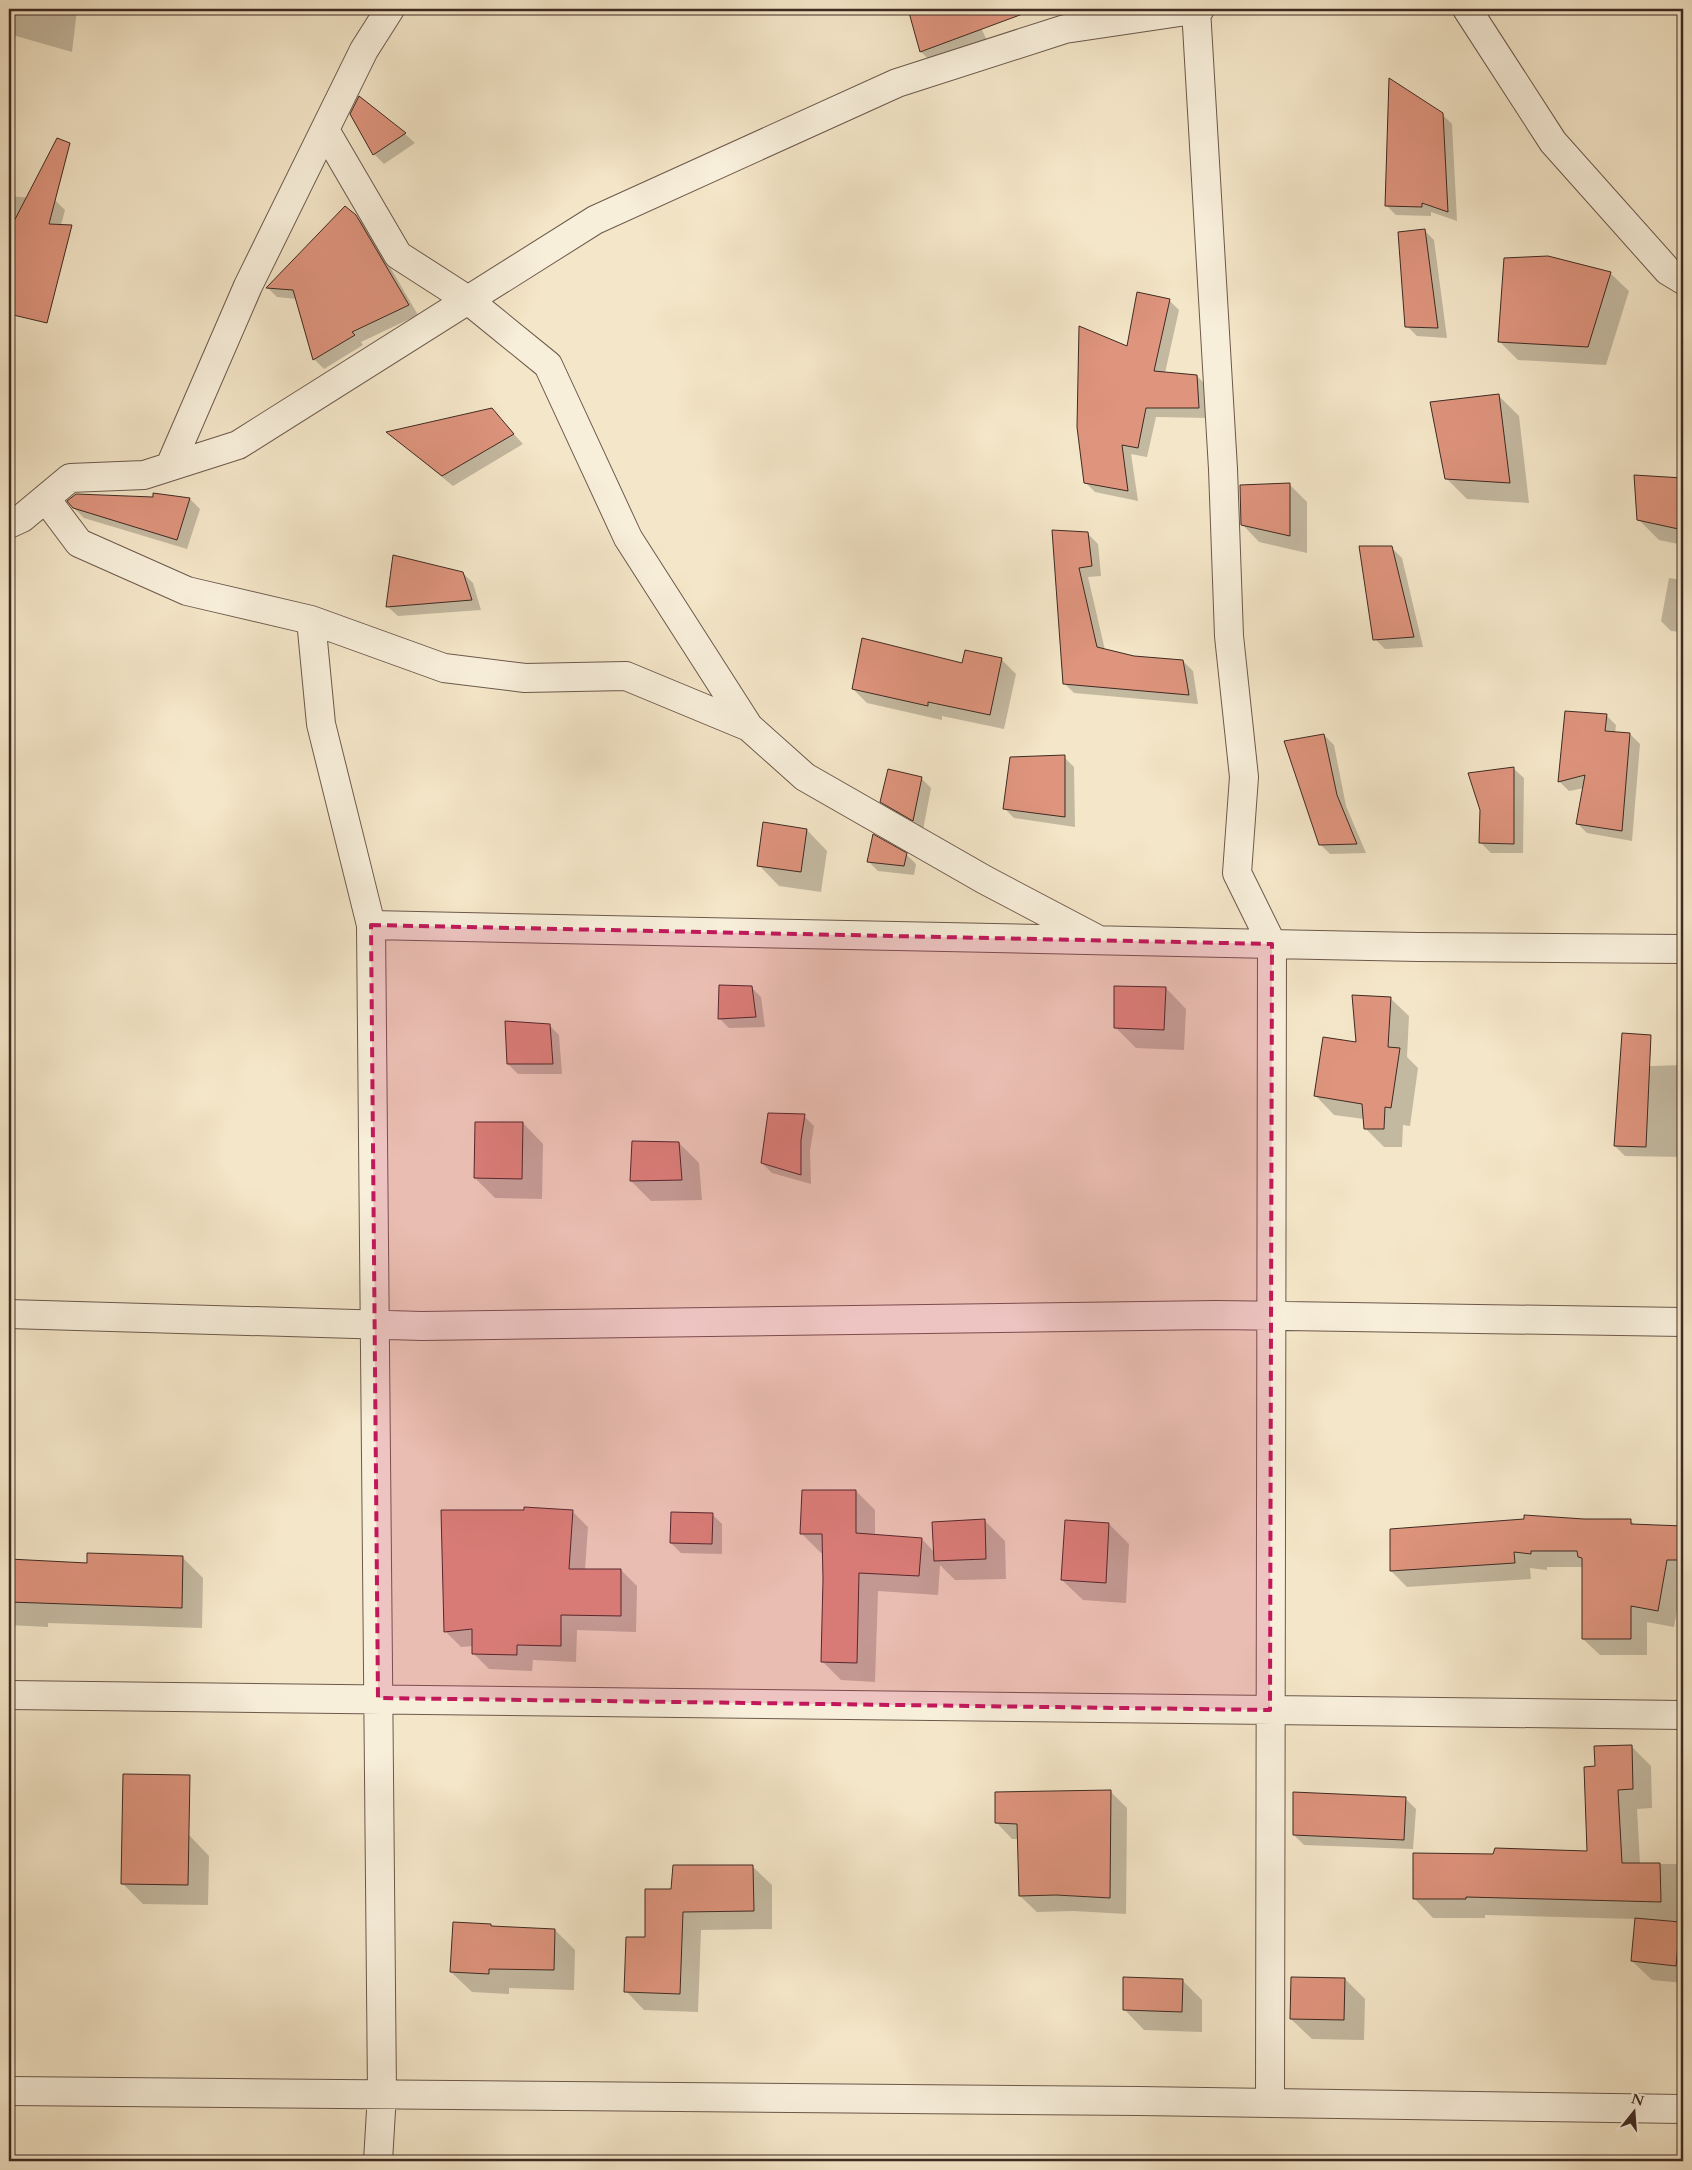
<svg xmlns="http://www.w3.org/2000/svg" width="1692" height="2170" font-family="Cardo,serif">
<rect width="100%" height="100%" fill="#f4e6c8"/>
<filter id="stains"><feTurbulence type="fractalNoise" baseFrequency=".004" numOctaves="4"/><feColorMatrix values="0 0 0 0 .2 0 0 0 0 .09 0 0 0 0 .02 0 0 0 .5 -.17"/></filter>
<radialGradient id="worn" r=".72"><stop offset=".6" stop-color="#630" stop-opacity="0"/><stop offset="1" stop-color="#630" stop-opacity=".3"/></radialGradient>
<!-- shadow -->
<path fill="#0003" d="M 9,9 L 77,9 L 72,52 L 9,34 Z
M 909,9 L 972,9 L 993,53 L 942,72 L 921,52 Z
M 359,98 L 405,134 L 415,143 L 384,164 L 374,154 Z
M 1442,114 L 1452,124 L 1457,221 L 1431,212 L 1431,216 L 1396,215 L 1386,205 Z
M 9,196 L 55,200 L 65,210 L 54,251 L 9,244 Z
M 356,216 L 366,226 L 418,315 L 361,342 L 363,345 L 324,369 L 314,359 L 297,299 L 277,297 L 268,288 Z
M 1424,230 L 1434,240 L 1447,338 L 1417,336 L 1407,326 Z
M 1610,273 L 1629,291 L 1606,365 L 1518,360 L 1500,342 Z
M 1169,300 L 1179,310 L 1165,373 L 1197,376 L 1207,386 L 1208,418 L 1156,417 L 1147,457 L 1131,454 L 1138,501 L 1095,492 L 1085,482 L 1128,348 Z
M 1499,396 L 1519,416 L 1529,503 L 1467,499 L 1446,478 Z
M 499,418 L 523,444 L 453,486 L 388,433 Z
M 1635,477 L 1683,479 L 1683,545 L 1659,540 L 1638,519 Z
M 1290,485 L 1307,502 L 1307,553 L 1259,542 L 1242,524 Z
M 154,495 L 190,499 L 200,509 L 187,549 L 84,518 L 74,508 L 154,498 Z
M 1053,532 L 1088,534 L 1098,544 L 1101,576 L 1088,577 L 1105,650 L 1134,657 L 1183,661 L 1193,671 L 1198,704 L 1074,693 L 1064,683 Z
M 1392,548 L 1402,558 L 1423,647 L 1385,649 L 1375,639 Z
M 463,573 L 473,583 L 481,610 L 398,616 L 388,607 Z
M 1669,578 L 1683,580 L 1683,632 L 1671,631 L 1661,621 Z
M 1002,660 L 1016,674 L 1004,729 L 942,716 L 942,720 L 867,703 L 853,689 L 963,664 Z
M 1606,715 L 1616,725 L 1615,733 L 1630,734 L 1640,744 L 1632,841 L 1587,833 L 1577,823 L 1584,788 L 1569,791 L 1559,781 Z
M 1324,735 L 1334,745 L 1346,806 L 1366,853 L 1330,854 L 1320,844 Z
M 1064,757 L 1074,767 L 1075,827 L 1014,818 L 1004,808 Z
M 1514,769 L 1524,778 L 1523,853 L 1491,853 L 1481,843 Z
M 921,778 L 931,788 L 923,830 L 892,812 L 882,802 Z
M 807,830 L 827,851 L 821,892 L 779,886 L 759,865 Z
M 906,854 L 916,864 L 914,875 L 878,871 L 868,861 Z
M 751,987 L 761,997 L 765,1027 L 729,1028 L 719,1018 Z
M 1166,988 L 1186,1009 L 1184,1050 L 1136,1048 L 1115,1027 Z
M 1390,998 L 1409,1016 L 1407,1057 L 1418,1068 L 1410,1126 L 1403,1125 L 1402,1147 L 1384,1147 L 1365,1128 L 1364,1119 L 1334,1115 L 1316,1096 Z
M 549,1025 L 559,1035 L 562,1074 L 518,1074 L 508,1064 Z
M 1683,1065 L 1683,1157 L 1625,1156 L 1615,1146 L 1621,1067 Z
M 804,1116 L 814,1126 L 810,1151 L 811,1184 L 772,1173 L 762,1163 Z
M 523,1123 L 543,1144 L 542,1199 L 495,1198 L 475,1178 Z
M 679,1143 L 699,1163 L 702,1200 L 651,1201 L 631,1181 Z
M 856,1491 L 875,1510 L 875,1536 L 922,1539 L 934,1552 L 985,1521 L 1005,1541 L 1006,1579 L 955,1580 L 940,1565 L 938,1595 L 878,1591 L 875,1682 L 841,1680 L 822,1661 L 824,1553 L 821,1553 L 802,1534 Z
M 572,1511 L 588,1527 L 585,1570 L 621,1570 L 637,1586 L 636,1632 L 577,1630 L 576,1662 L 533,1660 L 532,1671 L 489,1669 L 473,1653 L 473,1646 L 461,1647 L 445,1631 Z
M 712,1514 L 722,1524 L 722,1554 L 681,1553 L 671,1543 Z
M 1630,1520 L 1635,1525 L 1683,1527 L 1683,1588 L 1681,1588 L 1674,1627 L 1647,1622 L 1647,1655 L 1600,1655 L 1583,1639 L 1583,1567 L 1547,1567 L 1547,1570 L 1530,1568 L 1531,1579 L 1407,1587 L 1391,1571 L 1584,1521 Z
M 1109,1524 L 1129,1544 L 1126,1603 L 1083,1600 L 1062,1580 Z
M 182,1557 L 203,1578 L 202,1628 L 48,1623 L 48,1627 L 9,1625 L 9,1561 L 88,1565 Z
M 1632,1747 L 1651,1766 L 1652,1808 L 1637,1809 L 1640,1864 L 1683,1864 L 1683,1983 L 1652,1980 L 1632,1961 L 1636,1919 L 1485,1915 L 1485,1918 L 1433,1918 L 1414,1898 L 1494,1855 L 1589,1852 L 1596,1767 Z
M 1110,1791 L 1127,1808 L 1126,1914 L 1074,1911 L 1037,1912 L 1020,1896 L 1019,1839 L 1012,1839 L 996,1822 Z
M 1406,1799 L 1416,1809 L 1413,1849 L 1304,1845 L 1294,1835 Z
M 189,1835 L 209,1856 L 208,1905 L 143,1904 L 123,1884 Z
M 753,1867 L 772,1885 L 772,1929 L 701,1930 L 698,2012 L 644,2010 L 626,1991 L 646,1939 L 673,1890 Z
M 490,1925 L 493,1928 L 555,1930 L 575,1950 L 574,1990 L 509,1988 L 509,1994 L 472,1992 L 451,1972 Z
M 1345,1979 L 1365,1999 L 1364,2040 L 1312,2039 L 1291,2019 Z
M 1182,1980 L 1202,2000 L 1202,2032 L 1144,2030 L 1124,2009 Z"/>
<!-- building -->
<path fill="#de947d" stroke="#3f2a22" d="M 908,9 L 1027,9 L 1028,12 L 920,52 Z
M 1389,78 L 1443,113 L 1448,212 L 1422,203 L 1422,207 L 1385,206 Z
M 359,96 L 406,133 L 373,155 L 350,114 Z
M 57,138 L 70,143 L 49,224 L 72,225 L 47,323 L 9,314 L 9,235 L 10,229 Z
M 345,206 L 356,215 L 409,305 L 352,332 L 355,335 L 313,360 L 293,290 L 266,288 Z
M 1425,229 L 1438,328 L 1405,327 L 1398,232 Z
M 1548,256 L 1611,272 L 1588,347 L 1498,342 L 1504,258 Z
M 1137,292 L 1170,299 L 1154,371 L 1197,375 L 1199,408 L 1146,408 L 1138,448 L 1122,445 L 1128,491 L 1084,483 L 1077,427 L 1079,326 L 1127,346 Z
M 1499,394 L 1510,483 L 1445,479 L 1430,402 Z
M 492,408 L 514,434 L 442,476 L 386,432 Z
M 1634,475 L 1683,478 L 1683,530 L 1637,520 Z
M 1290,483 L 1290,536 L 1241,525 L 1240,485 Z
M 153,493 L 190,498 L 177,540 L 73,508 L 67,501 L 76,494 L 153,497 Z
M 1052,530 L 1088,532 L 1092,566 L 1079,568 L 1097,647 L 1134,656 L 1183,660 L 1189,695 L 1063,684 Z
M 1359,546 L 1392,546 L 1414,637 L 1373,640 Z
M 393,555 L 463,572 L 472,600 L 386,607 Z
M 862,638 L 962,663 L 965,650 L 1002,658 L 990,715 L 928,702 L 928,706 L 852,689 Z
M 1565,711 L 1607,714 L 1605,731 L 1630,733 L 1622,831 L 1576,824 L 1585,775 L 1558,782 Z
M 1324,734 L 1337,795 L 1357,844 L 1319,845 L 1284,741 Z
M 1065,755 L 1065,817 L 1003,809 L 1010,757 Z
M 1514,767 L 1514,844 L 1479,843 L 1480,810 L 1468,773 Z
M 888,769 L 922,777 L 913,821 L 880,802 Z
M 763,822 L 807,829 L 801,872 L 757,866 Z
M 873,834 L 907,853 L 904,866 L 867,862 Z
M 719,985 L 752,986 L 756,1017 L 718,1019 Z
M 1114,986 L 1166,987 L 1164,1030 L 1114,1028 Z
M 1352,995 L 1391,997 L 1388,1047 L 1400,1048 L 1391,1108 L 1385,1107 L 1384,1129 L 1364,1129 L 1362,1104 L 1314,1096 L 1323,1037 L 1356,1042 Z
M 505,1021 L 550,1024 L 553,1064 L 507,1064 Z
M 1622,1033 L 1651,1035 L 1646,1147 L 1614,1146 Z
M 768,1113 L 805,1114 L 801,1140 L 801,1175 L 761,1163 Z
M 475,1122 L 523,1122 L 522,1179 L 474,1178 Z
M 632,1141 L 679,1142 L 682,1180 L 630,1181 Z
M 802,1490 L 856,1490 L 856,1533 L 922,1538 L 919,1576 L 859,1573 L 857,1663 L 821,1662 L 823,1579 L 822,1534 L 800,1534 Z
M 524,1507 L 573,1510 L 569,1569 L 621,1569 L 621,1616 L 561,1615 L 561,1646 L 517,1645 L 517,1655 L 472,1654 L 472,1629 L 444,1632 L 441,1510 L 524,1510 Z
M 671,1512 L 713,1513 L 712,1544 L 670,1543 Z
M 1524,1515 L 1584,1519 L 1631,1519 L 1631,1524 L 1683,1526 L 1683,1560 L 1667,1560 L 1658,1611 L 1631,1606 L 1631,1639 L 1582,1639 L 1582,1558 L 1578,1557 L 1577,1551 L 1531,1551 L 1531,1554 L 1514,1552 L 1515,1563 L 1390,1571 L 1390,1529 L 1524,1519 Z
M 985,1519 L 986,1559 L 934,1561 L 932,1522 Z
M 1065,1520 L 1109,1523 L 1106,1583 L 1061,1580 Z
M 87,1553 L 183,1556 L 182,1608 L 9,1602 L 9,1559 L 87,1563 Z
M 1632,1745 L 1633,1789 L 1618,1790 L 1622,1863 L 1660,1863 L 1661,1902 L 1466,1897 L 1466,1899 L 1413,1899 L 1413,1853 L 1493,1854 L 1495,1848 L 1587,1851 L 1584,1767 L 1595,1766 L 1594,1746 Z
M 123,1774 L 190,1775 L 188,1885 L 121,1884 Z
M 1111,1790 L 1110,1898 L 1056,1895 L 1019,1896 L 1017,1824 L 995,1823 L 995,1792 Z
M 1293,1792 L 1406,1797 L 1404,1840 L 1293,1835 Z
M 673,1865 L 753,1865 L 754,1911 L 683,1912 L 680,1994 L 624,1992 L 626,1937 L 645,1937 L 645,1889 L 671,1889 Z
M 1635,1918 L 1680,1922 L 1676,1966 L 1631,1961 Z
M 453,1922 L 491,1924 L 491,1926 L 555,1929 L 554,1970 L 489,1969 L 489,1974 L 450,1972 Z
M 1123,1977 L 1183,1979 L 1182,2012 L 1123,2010 Z
M 1291,1977 L 1345,1978 L 1344,2020 L 1290,2019 Z"/>
<g fill="none" stroke-linecap="round" stroke-linejoin="round">
<!-- minor casing -->
<g stroke="#6c594c" stroke-width="30">
<path id="minor" d="M 1196,9 L 1223,469 L 1229,636 L 1244,777 L 1237,873 L 1272,944 L 1270,2103
M 1467,9 L 1553,142 L 1668,271 L 1683,280
M 325,130 L 398,255 L 468,300 L 548,365 L 628,538 L 749,727
M 170,466 L 248,286 L 364,50 L 390,9
M 46,499 L 79,543 L 187,591 L 311,620 L 321,724 L 371,925 L 382,2094 L 378,2161
M 9,524 L 22,518 L 70,478 L 144,475 L 238,445 L 595,220 L 897,83 L 1065,29 L 1200,9
M 311,620 L 444,668 L 525,678 L 626,676 L 749,727 L 805,777 L 985,880 L 1095,938
M 371,925 L 1418,947 L 1683,949
M 9,1314 L 422,1326 L 1216,1315 L 1683,1322
M 9,1695 L 1683,1715
M 9,2091 L 1139,2101 L 1683,2109"/>
</g>
<!-- minor -->
<use href="#minor" stroke="#f8efdb" stroke-width="28"/>
</g>
<!-- marked area -->
<path fill="#c2185b" fill-opacity="0.2" stroke="#c2185b" stroke-width="4" stroke-dasharray="10 6" stroke-linejoin="round" d="M 371,925 L 1272,944 L 1270,1710 L 378,1698 Z"/>
<!-- margin -->
<rect width="1692" height="2170" fill="none" stroke="#f4e6c8" stroke-width="30"/>
<rect x="10" y="10" width="1672" height="2150" fill="none" stroke="#3f2a22" stroke-width="2.5"/>
<rect x="15" y="15" width="1662" height="2140" fill="none" stroke="#3f2a22"/>
<!-- north arrow -->
<g transform="translate(1634 2112) rotate(17)" stroke="#f8efdb" stroke-width="4" paint-order="stroke">
<path d="M0-4L9 19L0 12L-9 19Z" fill="#3f2a22"/>
<text y="-8" font-size="14" font-weight="bold" text-anchor="middle" fill="#3f2a22">N</text>
</g>
<rect width="100%" height="100%" filter="url(#stains)"/>
<rect width="100%" height="100%" fill="url(#worn)"/>
</svg>
